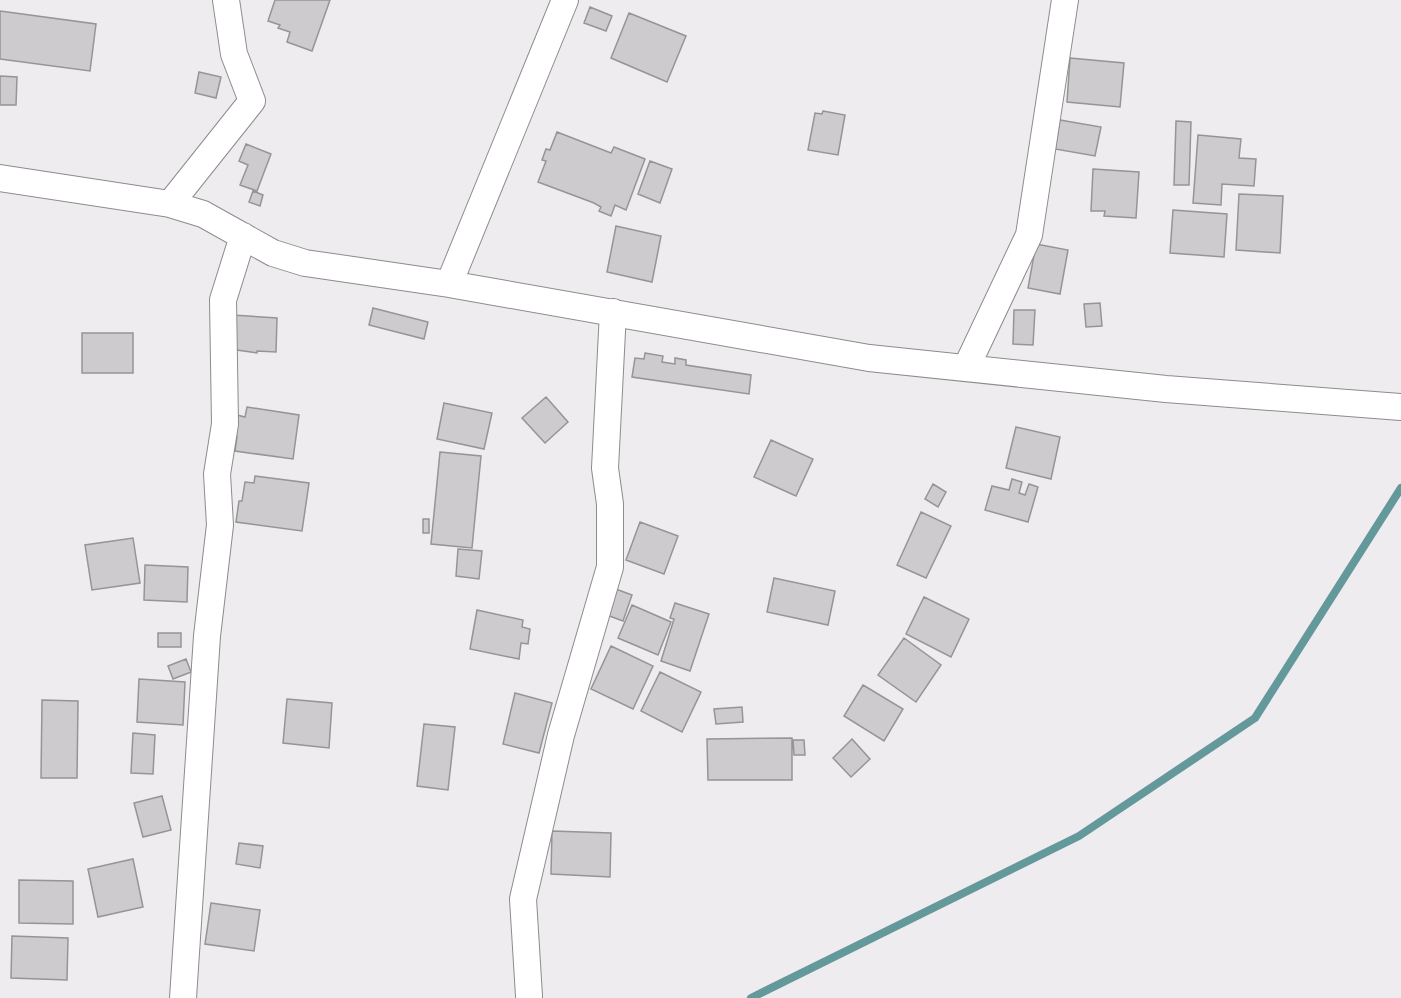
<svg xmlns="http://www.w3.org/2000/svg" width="1401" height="998" font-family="Karla,sans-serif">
<rect width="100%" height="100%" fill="#efecef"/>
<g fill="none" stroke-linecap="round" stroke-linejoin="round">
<!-- stream -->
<path stroke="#64999c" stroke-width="8" d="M 751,998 L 1079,836 L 1255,718 L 1401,488"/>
</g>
<!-- building -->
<path fill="#cdcbcd" stroke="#969496" stroke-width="1.5" d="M 275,0 L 330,0 L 312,51 L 287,42 L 290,32 L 278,28 L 280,25 L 268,21 Z
M 590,7 L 612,16 L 606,31 L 584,23 Z
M 0,11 L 96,24 L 90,71 L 0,59 Z
M 629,13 L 686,36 L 667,82 L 611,58 Z
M 1070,58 L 1124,63 L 1120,107 L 1067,102 Z
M 199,72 L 221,77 L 216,98 L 195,93 Z
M 0,76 L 17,77 L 16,105 L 0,105 Z
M 823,111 L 845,115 L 838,155 L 808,150 L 815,113 L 822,114 Z
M 1060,120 L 1101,127 L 1095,156 L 1055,149 Z
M 1176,121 L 1191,122 L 1189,185 L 1174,185 Z
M 557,132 L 611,153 L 614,147 L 645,159 L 626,210 L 615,205 L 611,216 L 599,211 L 601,207 L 594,203 L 538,182 L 546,161 L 542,160 L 546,149 L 550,150 Z
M 1198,135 L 1241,139 L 1239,158 L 1256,159 L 1254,186 L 1222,184 L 1221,205 L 1193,203 Z
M 246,144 L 271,154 L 257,191 L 240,185 L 248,165 L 239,161 Z
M 650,161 L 672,169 L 660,203 L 638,194 Z
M 1093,169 L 1139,172 L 1136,218 L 1104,216 L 1105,211 L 1091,211 Z
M 253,191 L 263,195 L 260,206 L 249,202 Z
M 1239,194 L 1283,196 L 1280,253 L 1236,250 Z
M 1173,210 L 1227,214 L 1224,257 L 1170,253 Z
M 616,226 L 661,236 L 652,282 L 607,272 Z
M 1036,244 L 1068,250 L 1060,294 L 1028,288 Z
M 1100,303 L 1102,326 L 1086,327 L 1084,304 Z
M 373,308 L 428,322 L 424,339 L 369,325 Z
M 1014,310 L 1035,310 L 1033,345 L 1013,344 Z
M 232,315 L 277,318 L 276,352 L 257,351 L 257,353 L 230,349 Z
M 82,333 L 133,333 L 133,373 L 82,373 Z
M 645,353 L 663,356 L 662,362 L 675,364 L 675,358 L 686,360 L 686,365 L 751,375 L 749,394 L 632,377 L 635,358 L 644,359 Z
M 546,397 L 568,422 L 545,443 L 522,418 Z
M 444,403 L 492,413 L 484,449 L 437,439 Z
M 247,407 L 299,415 L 293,459 L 235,451 L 237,436 L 234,435 L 237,415 L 245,417 Z
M 1016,427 L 1060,437 L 1051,479 L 1006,468 Z
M 771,440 L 813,459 L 796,496 L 754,477 Z
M 440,452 L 481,456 L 472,548 L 431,544 Z
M 255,476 L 309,483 L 302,531 L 236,522 L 239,501 L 242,501 L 245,482 L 254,483 Z
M 1012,479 L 1022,482 L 1019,493 L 1025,495 L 1029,484 L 1038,487 L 1028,522 L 985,510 L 992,486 L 1009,490 Z
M 933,484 L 946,492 L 938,507 L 925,499 Z
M 921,512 L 951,526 L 926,578 L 897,565 Z
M 423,519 L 429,519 L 429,533 L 423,533 Z
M 640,522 L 678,536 L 664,574 L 626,560 Z
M 133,538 L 140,583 L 92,590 L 85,545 Z
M 458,549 L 482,551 L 479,579 L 456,576 Z
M 145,565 L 188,567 L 187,602 L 144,600 Z
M 774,578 L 835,591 L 828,625 L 767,612 Z
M 613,588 L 632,595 L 623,621 L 604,614 Z
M 924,597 L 969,619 L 951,657 L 906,634 Z
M 675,603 L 709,614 L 690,671 L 661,661 L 674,619 L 670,618 Z
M 632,605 L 671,622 L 658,655 L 618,638 Z
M 477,610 L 523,620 L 522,627 L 530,629 L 528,644 L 521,643 L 519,659 L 470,649 Z
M 158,633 L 181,633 L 181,647 L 158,647 Z
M 904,638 L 941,665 L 916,702 L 878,675 Z
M 611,646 L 653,666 L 633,709 L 591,689 Z
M 186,659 L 191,672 L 173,679 L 168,666 Z
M 660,672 L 701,692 L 682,732 L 641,711 Z
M 139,679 L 185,682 L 183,725 L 137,722 Z
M 863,685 L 903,709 L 884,741 L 844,716 Z
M 515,693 L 552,703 L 539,753 L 503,744 Z
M 287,699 L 332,703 L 329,748 L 283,743 Z
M 42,700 L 78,701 L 77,778 L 41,778 Z
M 742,707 L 743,722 L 716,724 L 714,709 Z
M 424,724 L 455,727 L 448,790 L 417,786 Z
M 133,733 L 155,735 L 153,774 L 131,773 Z
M 792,738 L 792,780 L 708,780 L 707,739 Z
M 852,739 L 870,759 L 851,777 L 833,758 Z
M 793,740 L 804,740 L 805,755 L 794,755 Z
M 162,796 L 171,830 L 143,837 L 134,803 Z
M 552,831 L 611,833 L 610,877 L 551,874 Z
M 239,843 L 263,846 L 260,868 L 236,864 Z
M 133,859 L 143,907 L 98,917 L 88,869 Z
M 19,880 L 73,881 L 73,924 L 19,923 Z
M 211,903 L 260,910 L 254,951 L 205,944 Z
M 12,936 L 68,938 L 67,980 L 11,978 Z"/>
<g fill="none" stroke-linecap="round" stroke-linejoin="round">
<!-- street casing -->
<g stroke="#8d8b8d" stroke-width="28">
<path id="street" d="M 0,178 L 170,204 L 203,214 L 273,253 L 305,263 L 449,284 L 869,358 L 1166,389 L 1401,407
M 170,204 L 252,101 L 234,54 L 226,0
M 449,284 L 565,0
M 966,368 L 1029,235 L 1065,0
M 529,996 L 523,899 L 561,735 L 610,567 L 610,504 L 605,468 L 613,312
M 183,998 L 207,636 L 220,525 L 217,474 L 225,424 L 223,300 L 243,236"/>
</g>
<!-- street -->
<use href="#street" stroke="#fff" stroke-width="26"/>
</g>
</svg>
